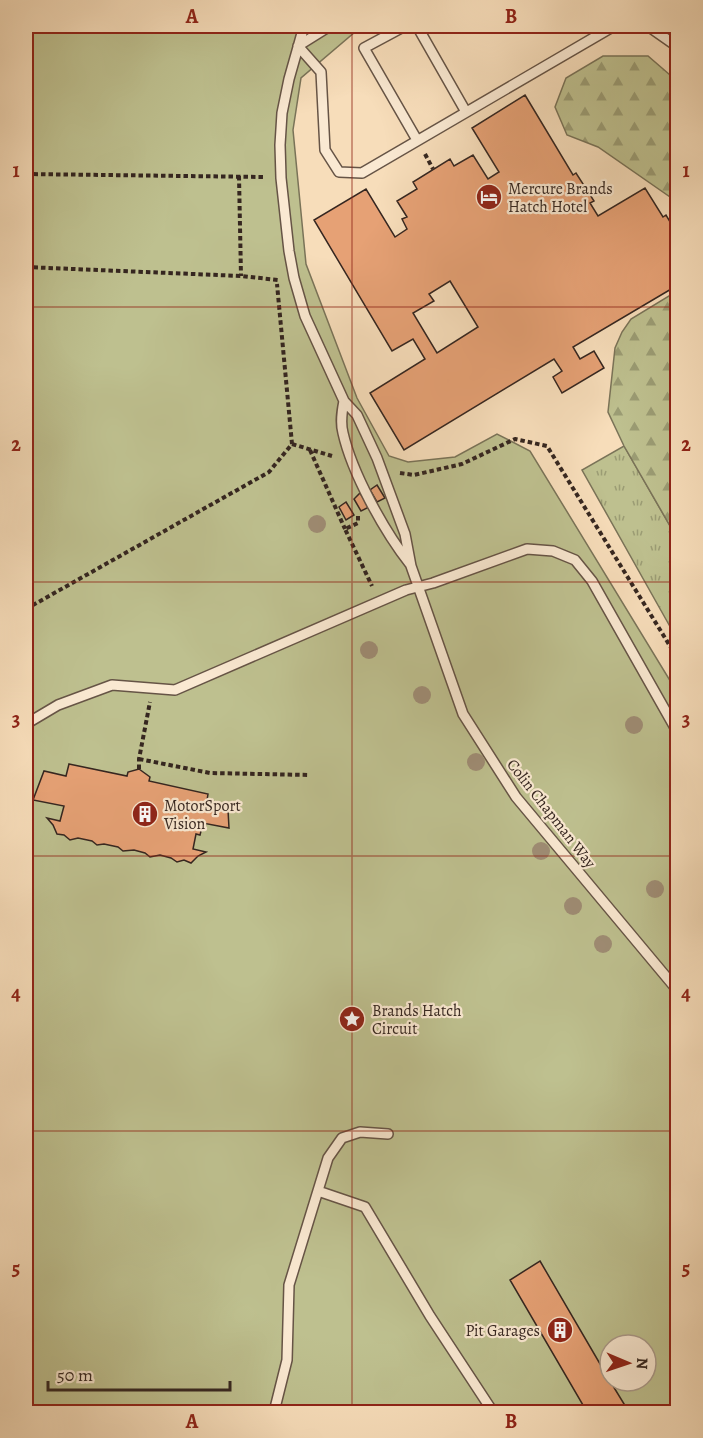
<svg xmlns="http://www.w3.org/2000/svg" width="703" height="1438" font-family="Alegreya,serif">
<defs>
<pattern id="grass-tufts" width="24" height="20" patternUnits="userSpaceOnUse" patternTransform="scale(1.5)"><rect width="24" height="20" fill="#bec08f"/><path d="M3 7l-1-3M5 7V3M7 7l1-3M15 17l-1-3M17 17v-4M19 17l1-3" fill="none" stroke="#9b9c74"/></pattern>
<pattern id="forest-firs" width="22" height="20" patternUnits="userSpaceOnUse" patternTransform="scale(1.5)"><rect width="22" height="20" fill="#bec08f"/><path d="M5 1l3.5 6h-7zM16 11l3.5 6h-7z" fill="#9b9c74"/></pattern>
</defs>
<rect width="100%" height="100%" fill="#f7ddba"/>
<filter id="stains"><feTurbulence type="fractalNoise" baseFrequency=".00333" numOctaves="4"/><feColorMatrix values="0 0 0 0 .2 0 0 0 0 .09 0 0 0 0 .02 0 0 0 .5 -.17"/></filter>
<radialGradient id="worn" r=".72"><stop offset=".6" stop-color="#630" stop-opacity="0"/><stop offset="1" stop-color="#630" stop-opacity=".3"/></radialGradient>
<!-- grass -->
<path fill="url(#grass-tufts)" stroke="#7a7358" stroke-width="1.5" d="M 624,446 L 677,538 L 677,639 L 582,470 Z"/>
<!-- forest -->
<path fill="url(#forest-firs)" stroke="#7a7358" stroke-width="1.5" d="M 603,56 L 648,56 L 677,81 L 677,206 L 670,197 L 598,147 L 567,135 L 555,107 L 566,78 Z
M 677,291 L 677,538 L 624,446 L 608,412 L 615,348 L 622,332 L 631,319 Z"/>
<!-- park -->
<path fill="#bec08f" stroke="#7a7358" stroke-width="1.5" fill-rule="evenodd" d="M 26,26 L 362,26 L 301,78 L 293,130 L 306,264 L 357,398 L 389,456 L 408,462 L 455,457 L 497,434 L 530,451 L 677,692 L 677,1412 L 26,1412 ZM 610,1345 L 646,1345 L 646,1381 L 610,1381 Z"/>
<!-- building -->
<path fill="#e6a175" stroke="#352620" stroke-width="1.5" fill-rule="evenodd" d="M 525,95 L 573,175 L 576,173 L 594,201 L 590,203 L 598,216 L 645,188 L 663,217 L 666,215 L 678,235 L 678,285 L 573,347 L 580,359 L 594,351 L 604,368 L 562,393 L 553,377 L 562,371 L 554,359 L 404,450 L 370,393 L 425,359 L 413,339 L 392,351 L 314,220 L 366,189 L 395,237 L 407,229 L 402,219 L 407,217 L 397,201 L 417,189 L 413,182 L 450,159 L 454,166 L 473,155 L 488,179 L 499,172 L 472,128 ZM 450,281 L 478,327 L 437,353 L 413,313 L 434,301 L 429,294 Z
M 377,485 L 385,498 L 377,502 L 370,490 Z
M 360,493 L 369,507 L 361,511 L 354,499 Z
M 346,502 L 354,515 L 346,520 L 339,507 Z
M 69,764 L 127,776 L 128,772 L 139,769 L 150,777 L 149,781 L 208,794 L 206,806 L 228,810 L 229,828 L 203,823 L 200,835 L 196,834 L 193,849 L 206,852 L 198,856 L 191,863 L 184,860 L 177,862 L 171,858 L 160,855 L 150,857 L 145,853 L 134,850 L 123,851 L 118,847 L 104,844 L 97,845 L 92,841 L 78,838 L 70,840 L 64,835 L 57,834 L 53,825 L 47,818 L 60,821 L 64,806 L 33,800 L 44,771 L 66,776 Z
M 540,1261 L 610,1381 L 629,1412 L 587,1412 L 510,1280 Z"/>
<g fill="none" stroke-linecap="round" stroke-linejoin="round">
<!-- lane casing -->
<g stroke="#665446" stroke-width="12">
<path id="lane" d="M 304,26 L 289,79 L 282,113 L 280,145 L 281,178 L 289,251 L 294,278 L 305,316 L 344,401 L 357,415 L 377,458 L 405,534 L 411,566 L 463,714 L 516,797 L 678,991
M 405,26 L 364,48 L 417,140
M 417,26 L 466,112
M 648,26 L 678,47
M 298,46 L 321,72 L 325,150 L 339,172 L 362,173 L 614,26
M 298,46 L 330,26
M 344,401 C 342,411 340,422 343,433 C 352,473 384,531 410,564
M 26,724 L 58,705 L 112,685 L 175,690 L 406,590 L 433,583 L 527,549 L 553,551 L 575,560 L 592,581 L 678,733
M 318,1191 L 365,1207 L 430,1316 L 493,1412
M 274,1412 L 287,1360 L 289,1285 L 328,1158 L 342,1138 L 360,1132 L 388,1134"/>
</g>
<!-- path -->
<path stroke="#352620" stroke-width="4" stroke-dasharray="4.5 3" stroke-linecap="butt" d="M 425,154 L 433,169
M 26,174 L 265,177
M 239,176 L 241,276
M 26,267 L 241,276 L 278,280
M 292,444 L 332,456
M 310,450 L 345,529
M 400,473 L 414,475 L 462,464 L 515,439 L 547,446 L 678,659
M 358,516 L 358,523 L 345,529 L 372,586
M 26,609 L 269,472 L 292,444 L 277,284
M 139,759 L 210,773 L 310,775
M 139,769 L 139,759 L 150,702"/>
<!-- lane -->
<use href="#lane" stroke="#fae9d2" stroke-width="9"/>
</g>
<!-- trees -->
<g fill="#9f8d75">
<circle cx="317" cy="524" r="9"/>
<circle cx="369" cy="650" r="9"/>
<circle cx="422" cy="695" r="9"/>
<circle cx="634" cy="725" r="9"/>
<circle cx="476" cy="762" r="9"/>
<circle cx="541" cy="851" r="9"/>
<circle cx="655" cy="889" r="9"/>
<circle cx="573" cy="906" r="9"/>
<circle cx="603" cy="944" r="9"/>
</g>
<!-- grid -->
<path fill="none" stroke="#8f2418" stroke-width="1.5" stroke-opacity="0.55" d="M 352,26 L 352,1412M 26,307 L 678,307M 26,582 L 678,582M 26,856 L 678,856M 26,1131 L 678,1131"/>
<!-- icons -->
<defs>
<g id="hotel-disc" transform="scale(1.35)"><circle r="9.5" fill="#8f2418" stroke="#fae9d2"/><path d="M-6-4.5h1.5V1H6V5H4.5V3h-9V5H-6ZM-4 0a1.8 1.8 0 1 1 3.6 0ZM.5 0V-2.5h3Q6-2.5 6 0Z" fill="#fff"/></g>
<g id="building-disc" transform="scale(1.35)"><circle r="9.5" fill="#8f2418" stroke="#fae9d2"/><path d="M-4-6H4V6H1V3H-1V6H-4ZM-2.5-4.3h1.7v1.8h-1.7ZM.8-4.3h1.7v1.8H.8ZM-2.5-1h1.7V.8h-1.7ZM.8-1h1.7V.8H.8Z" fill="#fff"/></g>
<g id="sight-disc" transform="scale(1.35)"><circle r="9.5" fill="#8f2418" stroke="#fae9d2"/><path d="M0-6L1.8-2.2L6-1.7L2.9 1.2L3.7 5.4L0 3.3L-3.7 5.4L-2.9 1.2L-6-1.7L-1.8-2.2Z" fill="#fff"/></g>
</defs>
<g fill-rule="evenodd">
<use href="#hotel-disc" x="489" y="197"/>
<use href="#building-disc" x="145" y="814"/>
<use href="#sight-disc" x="352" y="1019"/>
<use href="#building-disc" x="560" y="1330"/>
</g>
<g text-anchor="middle" stroke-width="4.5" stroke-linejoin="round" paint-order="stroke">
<!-- poi labels -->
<g font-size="16" fill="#352620" stroke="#fae9d2" text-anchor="start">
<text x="508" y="194">Mercure Brands<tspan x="508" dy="18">Hatch Hotel</tspan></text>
<text x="164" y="811">MotorSport<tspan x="164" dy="18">Vision</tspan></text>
<text x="372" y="1016">Brands Hatch<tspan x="372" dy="18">Circuit</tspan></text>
<text x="540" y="1336" text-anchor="end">Pit Garages</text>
</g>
<!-- street labels -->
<g font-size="16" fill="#352620" stroke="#fae9d2">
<text transform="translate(552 813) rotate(52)" y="6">Colin Chapman Way</text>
</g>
</g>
<!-- margin -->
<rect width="703" height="1438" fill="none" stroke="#f7ddba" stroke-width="66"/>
<!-- north arrow -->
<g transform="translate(628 1363) rotate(92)"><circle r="28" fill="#fae9d2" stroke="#ab9b8b" stroke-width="1.5"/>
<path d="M0-4.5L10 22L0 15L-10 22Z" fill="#8f2418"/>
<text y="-9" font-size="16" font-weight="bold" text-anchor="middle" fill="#352620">N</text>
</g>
<!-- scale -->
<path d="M48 1381v9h182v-9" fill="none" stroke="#352620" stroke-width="3"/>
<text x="57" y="1381" font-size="18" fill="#352620" stroke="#fae9d2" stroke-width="4.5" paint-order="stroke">50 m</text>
<rect x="33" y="33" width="637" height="1372" fill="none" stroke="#8f2418" stroke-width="2"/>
<g font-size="20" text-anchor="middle" font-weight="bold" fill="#8f2418">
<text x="192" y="23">A</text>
<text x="511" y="23">B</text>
<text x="16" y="177">1</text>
<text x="686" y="177">1</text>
<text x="16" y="451">2</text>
<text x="686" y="451">2</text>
<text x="16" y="726">3</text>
<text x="686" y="726">3</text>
<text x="16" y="1000">4</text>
<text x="686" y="1000">4</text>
<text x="16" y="1275">5</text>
<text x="686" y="1275">5</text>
<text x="192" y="1428">A</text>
<text x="511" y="1428">B</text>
</g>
<rect width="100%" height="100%" filter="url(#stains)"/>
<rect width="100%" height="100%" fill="url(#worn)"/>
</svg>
